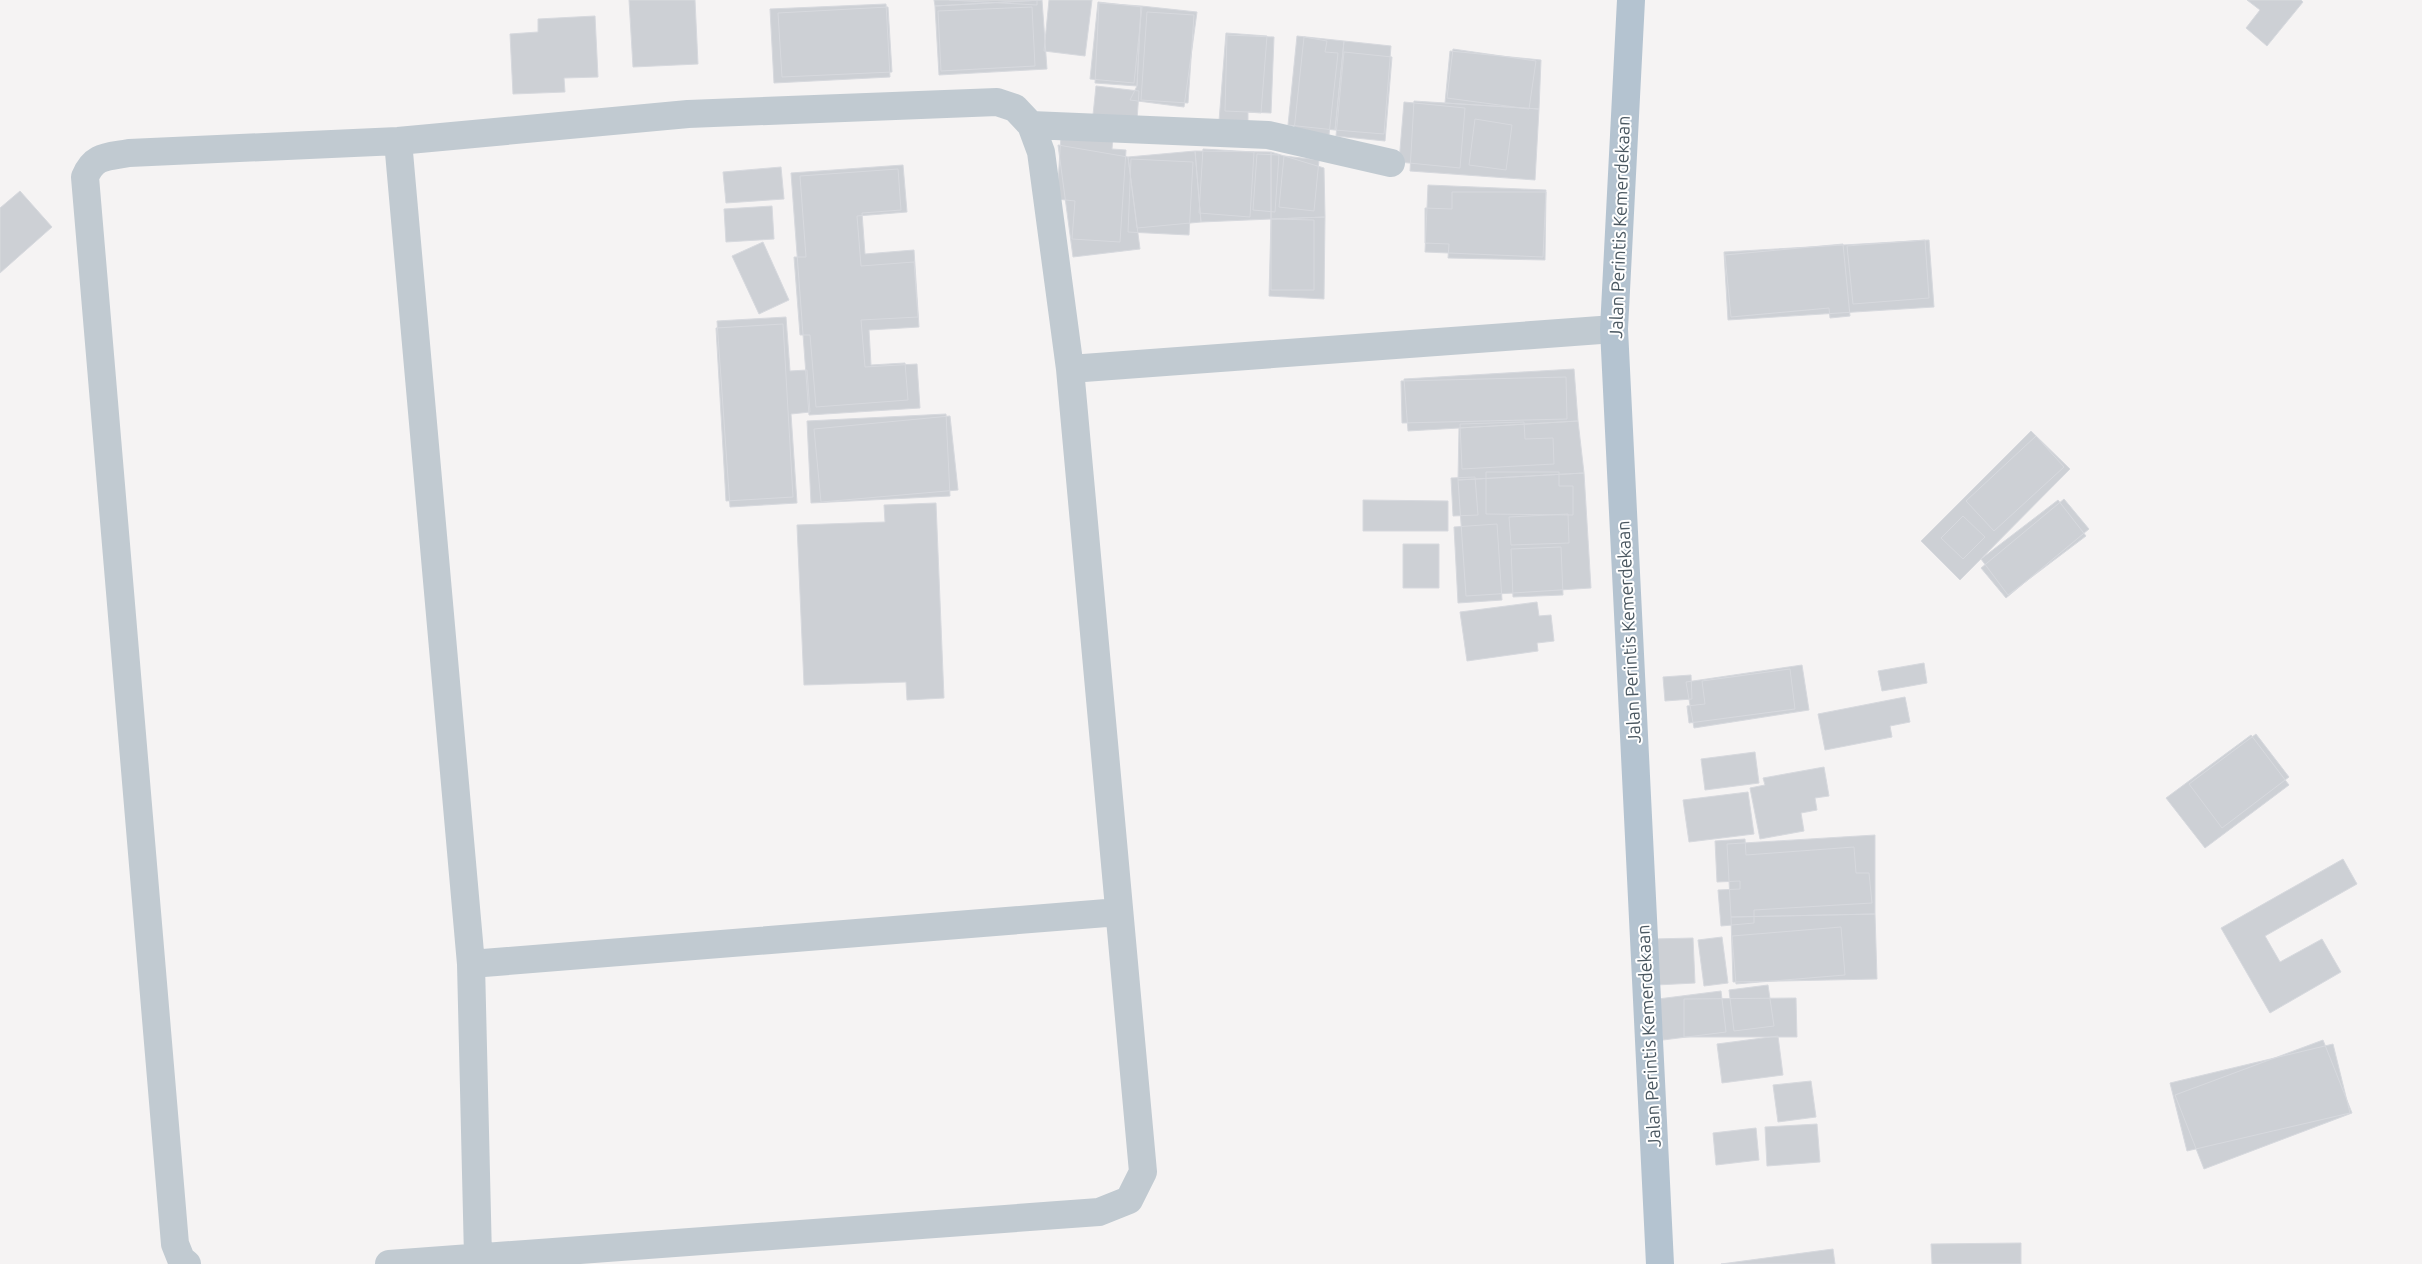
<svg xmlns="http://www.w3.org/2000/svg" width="2422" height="1264" font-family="Ubuntu,sans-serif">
<rect width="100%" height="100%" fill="#f5f3f3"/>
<!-- building -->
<path fill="#cdd0d5" stroke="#d7d9de" d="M 629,0 L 695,0 L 698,64 L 633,67 Z
M 934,0 L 1042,0 L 935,6 Z
M 949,0 L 1037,0 L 1037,5 Z
M 1042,0 L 1047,69 L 939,75 L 935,6 Z
M 1049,0 L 1092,0 L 1085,56 L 1044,51 Z
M 2247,0 L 2301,0 L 2303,2 L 2267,46 L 2246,28 L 2260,10 Z
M 1098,2 L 1142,7 L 1134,83 L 1090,79 Z
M 1099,3 L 1141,6 L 1137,86 L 1095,83 Z
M 886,4 L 890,77 L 774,83 L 770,9 Z
M 1141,6 L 1197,12 L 1184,107 L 1130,100 L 1137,86 Z
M 888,7 L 892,72 L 782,77 L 778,13 Z
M 1032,7 L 1035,66 L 941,71 L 938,11 Z
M 1147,12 L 1194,15 L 1188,103 L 1141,100 Z
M 595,16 L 598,77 L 564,78 L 565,92 L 513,94 L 510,34 L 538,32 L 538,19 Z
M 1226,33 L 1267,36 L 1261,113 L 1248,112 L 1248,124 L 1219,121 Z
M 1227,35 L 1274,37 L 1271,113 L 1225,111 Z
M 1297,36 L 1344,41 L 1335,130 L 1288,125 Z
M 1304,37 L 1327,41 L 1325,52 L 1338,53 L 1329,135 L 1294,131 Z
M 1344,41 L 1391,46 L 1384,134 L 1335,130 Z
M 1453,49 L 1536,61 L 1529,109 L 1447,98 Z
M 1450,51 L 1541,60 L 1539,109 L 1445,103 Z
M 1344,52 L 1392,57 L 1385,141 L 1336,136 Z
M 1096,86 L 1139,91 L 1137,120 L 1093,115 Z
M 1414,101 L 1539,109 L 1535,180 L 1410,171 Z
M 1404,102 L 1465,108 L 1460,168 L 1399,162 Z
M 1475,119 L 1512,125 L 1506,170 L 1469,165 Z
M 1061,135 L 1113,138 L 1112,149 L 1126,150 L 1120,242 L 1072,239 L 1075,201 L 1057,199 Z
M 1058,145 L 1128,157 L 1140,249 L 1073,257 Z
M 1203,149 L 1254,152 L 1250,217 L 1199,213 Z
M 1195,151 L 1271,152 L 1271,219 L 1201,222 Z
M 1195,151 L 1201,222 L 1137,228 L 1128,157 Z
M 1271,152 L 1324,168 L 1325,217 L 1271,219 Z
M 1257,154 L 1279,155 L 1275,212 L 1253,210 Z
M 1284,156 L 1319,160 L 1314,211 L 1279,207 Z
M 1131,159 L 1193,162 L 1189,235 L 1128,232 Z
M 903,165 L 907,212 L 857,216 L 861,266 L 914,262 L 918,317 L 861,320 L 865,367 L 917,364 L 920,408 L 809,415 L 791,173 Z
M 781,167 L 784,199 L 726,203 L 723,172 Z
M 898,169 L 901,210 L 862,213 L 865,254 L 914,250 L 919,327 L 869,330 L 871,365 L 905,363 L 908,400 L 816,407 L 810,335 L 800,335 L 794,257 L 806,257 L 800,176 Z
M 1428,185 L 1546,190 L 1543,257 L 1425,252 Z
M 20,191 L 52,227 L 0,273 L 0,208 Z
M 1452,192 L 1546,192 L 1545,260 L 1448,258 L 1449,244 L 1425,243 L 1425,208 L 1452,209 Z
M 772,206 L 774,239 L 726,242 L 724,209 Z
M 1325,217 L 1324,299 L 1269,296 L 1271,219 Z
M 1271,219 L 1314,220 L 1314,290 L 1271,290 Z
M 1925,240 L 1929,298 L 1853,304 L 1847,246 Z
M 1929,240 L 1934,307 L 1728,320 L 1724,252 Z
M 763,242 L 789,300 L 759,314 L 732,256 Z
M 1843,244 L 1850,316 L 1830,318 L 1829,308 L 1731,317 L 1725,255 Z
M 786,317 L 790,371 L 807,370 L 810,412 L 791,414 L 797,503 L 730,507 L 717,321 Z
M 783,324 L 793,497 L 726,501 L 716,328 Z
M 1574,369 L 1578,421 L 1408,431 L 1404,379 Z
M 1566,377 L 1567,419 L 1402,423 L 1401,381 Z
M 946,414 L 950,496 L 811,503 L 807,421 Z
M 950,416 L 958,490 L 821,502 L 814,429 Z
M 1578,421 L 1584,473 L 1458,480 L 1459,428 Z
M 1524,422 L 1525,439 L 1553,438 L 1554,464 L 1462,469 L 1460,424 Z
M 2031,431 L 2070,469 L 1960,580 L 1921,541 Z
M 2036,436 L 2064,467 L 1994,531 L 1966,501 Z
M 1486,472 L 1559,472 L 1559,486 L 1573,486 L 1573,515 L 1486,514 Z
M 1584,473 L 1591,588 L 1466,596 L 1458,480 Z
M 1475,477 L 1478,515 L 1453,516 L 1451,478 Z
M 2064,499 L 2089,529 L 2006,598 L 1981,568 Z
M 1363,500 L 1448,501 L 1448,531 L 1363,531 Z
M 2058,500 L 2086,536 L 2008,595 L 1981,559 Z
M 936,503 L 944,698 L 907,700 L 906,682 L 804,685 L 797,525 L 885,522 L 884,505 Z
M 1568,514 L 1569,543 L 1511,545 L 1509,517 Z
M 1963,516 L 1985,537 L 1963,559 L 1941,538 Z
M 1497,524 L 1502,600 L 1458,603 L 1454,527 Z
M 1403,544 L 1439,544 L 1439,588 L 1403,588 Z
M 1561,547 L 1563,595 L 1513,597 L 1511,549 Z
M 1537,602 L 1539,616 L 1551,615 L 1554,641 L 1537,643 L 1538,651 L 1467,661 L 1460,612 Z
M 1924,663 L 1927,683 L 1882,691 L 1878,671 Z
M 1802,665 L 1809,710 L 1694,728 L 1686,682 Z
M 1790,669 L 1795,709 L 1689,723 L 1687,706 L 1705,704 L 1702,681 Z
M 1691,675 L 1692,699 L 1665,701 L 1663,677 Z
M 1905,697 L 1910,722 L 1890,726 L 1892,737 L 1825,750 L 1818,714 Z
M 2256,734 L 2289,777 L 2222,828 L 2189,784 Z
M 2251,735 L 2289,785 L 2205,848 L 2166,798 Z
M 1755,752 L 1759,783 L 1705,790 L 1701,759 Z
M 1824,767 L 1829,796 L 1815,798 L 1817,810 L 1801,813 L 1804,831 L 1760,839 L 1750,788 L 1765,785 L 1763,778 Z
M 1748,792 L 1754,834 L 1689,842 L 1683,800 Z
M 1875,835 L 1875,914 L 1731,917 L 1727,844 Z
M 1745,839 L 1746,855 L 1854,847 L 1856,873 L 1869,873 L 1872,903 L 1754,910 L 1754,923 L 1721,926 L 1718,890 L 1740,889 L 1740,881 L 1717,882 L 1715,841 Z
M 2343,859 L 2357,884 L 2265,936 L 2280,962 L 2322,939 L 2341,972 L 2270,1013 L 2221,928 Z
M 1875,914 L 1877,979 L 1733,982 L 1731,917 Z
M 1841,927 L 1845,975 L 1736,984 L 1732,936 Z
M 1722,937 L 1728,983 L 1704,986 L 1698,940 Z
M 1693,938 L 1695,983 L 1656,985 L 1654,939 Z
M 1768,985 L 1774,1026 L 1734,1031 L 1729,990 Z
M 1721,991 L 1726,1032 L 1663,1040 L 1658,999 Z
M 1796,998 L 1797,1037 L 1684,1037 L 1684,999 Z
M 1778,1036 L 1783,1075 L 1722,1083 L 1717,1044 Z
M 2323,1040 L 2352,1113 L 2204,1169 L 2175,1095 Z
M 2333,1044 L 2350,1113 L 2187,1151 L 2170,1083 Z
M 1811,1081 L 1816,1117 L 1778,1122 L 1773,1085 Z
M 1817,1124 L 1820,1162 L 1767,1166 L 1765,1127 Z
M 1756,1128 L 1759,1160 L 1716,1165 L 1713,1133 Z
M 2021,1243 L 2021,1264 L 1932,1264 L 1931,1244 Z
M 1833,1249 L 1835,1264 L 1721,1264 Z"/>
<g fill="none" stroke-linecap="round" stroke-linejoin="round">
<!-- minor -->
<path stroke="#c1cad1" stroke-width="28" d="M 1031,125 L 1268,135 L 1391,163
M 398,141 L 471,964 L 478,1257
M 1070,369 L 1614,329
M 471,964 L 1119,912
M 187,1264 L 181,1259 L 175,1244 L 85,177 C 94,155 107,157 129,153 L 398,141 L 688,114 L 997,102 L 1015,108 L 1031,125 L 1041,152 L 1070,369 L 1143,1172 L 1129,1200 L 1099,1212 L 389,1264"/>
<!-- major -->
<path stroke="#b4c3d0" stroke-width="28" d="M 1631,0 L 1614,329 L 1660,1264"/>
</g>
<g text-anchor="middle" stroke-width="4" stroke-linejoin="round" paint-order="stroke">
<!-- street labels -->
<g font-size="18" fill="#4a5760" stroke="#fff">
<text transform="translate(1620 227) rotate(-88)" y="6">Jalan Perintis Kemerdekaan</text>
<text transform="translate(1629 632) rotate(-93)" y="6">Jalan Perintis Kemerdekaan</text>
<text transform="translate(1649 1036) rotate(-93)" y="6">Jalan Perintis Kemerdekaan</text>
</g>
</g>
</svg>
